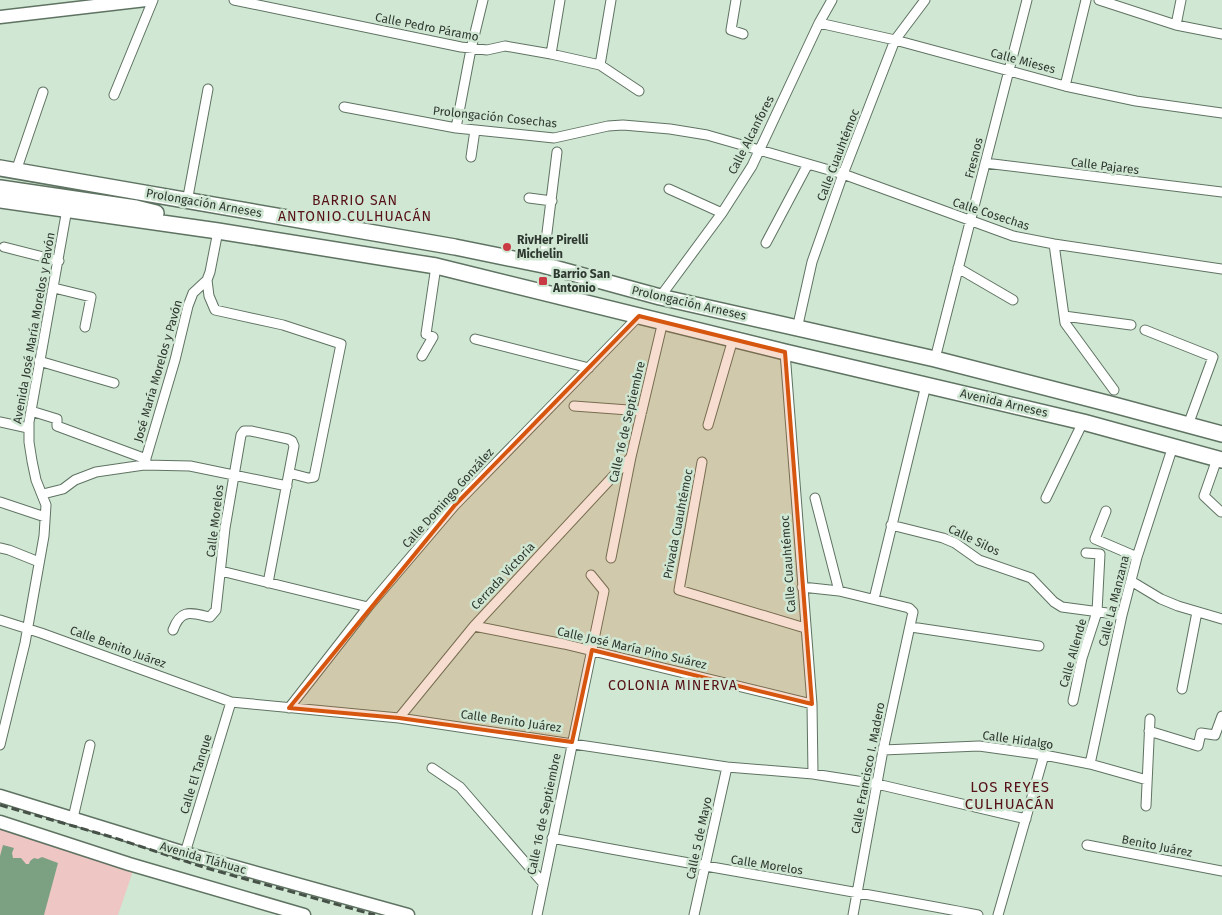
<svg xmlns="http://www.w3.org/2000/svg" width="1222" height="915" font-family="'Fira Sans',sans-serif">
<rect width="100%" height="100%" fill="#d0e7d3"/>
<!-- green -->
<path fill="#eec6c4" d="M 0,828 L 133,871 L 118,915 L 0,915 Z"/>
<!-- water -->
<path fill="#7ca082" d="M 3,845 L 14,848 L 12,853 L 13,858 L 21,858 L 26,864 L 29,864 L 30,861 L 34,858 L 38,859 L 42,857 L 58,863 L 44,915 L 0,915 L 0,856 Z"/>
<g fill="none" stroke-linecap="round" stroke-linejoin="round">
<!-- street casing -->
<g stroke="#5f7362" stroke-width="11">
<path id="street" d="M 234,0 L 461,47 L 487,50 L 505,46 L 551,54 L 600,65 L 639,91
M 736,0 L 731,30 L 743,34
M 1099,0 L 1176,25 L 1222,34
M 819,23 L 895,40 L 1065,86 L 1136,101 L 1222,113
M 1176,25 L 1181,0
M 551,54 L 560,0
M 600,65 L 611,0
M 1065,86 L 1086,0
M 114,95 L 153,0
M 344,107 L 456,128 L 554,138 L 608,126 L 623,125 L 670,129 L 707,135 L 843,174 L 1013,236 L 1054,244 L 1222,269
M 456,128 L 471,49 L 483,0
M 471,157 L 475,130
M 985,163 L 1222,192
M 16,171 L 43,92
M 669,189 L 722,213
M 529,198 L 552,201
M 187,202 L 208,89
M 766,243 L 808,164
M 1054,244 L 1065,323 L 1114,390
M 4,247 L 59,261
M 543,265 L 557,152
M 958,268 L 1013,300
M 207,280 L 209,296 L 215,310 L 283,325 L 341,344 L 314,477 L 308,478 L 289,473
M 54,288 L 91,297 L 85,327
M 660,297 L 722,213 L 752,166 L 819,23 L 832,0
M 1064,316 L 1131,325
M 797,329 L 812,262 L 843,174 L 895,40 L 925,0
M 1145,330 L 1213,357 L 1188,425
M 475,339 L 589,368
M 937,351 L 1027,0
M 785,352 L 812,704 L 813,774
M 422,356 L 433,337 L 426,334 L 436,266
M 39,361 L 114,383
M 574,406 L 642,411
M 31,411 L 57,419 L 57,426 L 146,459
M 0,422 L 28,428
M 708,425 L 733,339
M 1217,459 L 1204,496 L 1221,512
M 702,462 L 679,590 L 805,628
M 144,465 L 175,360 L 188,306 L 193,293 L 207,280 L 210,272 L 218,231
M 43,494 L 63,489 L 75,480 L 96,472 L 144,465 L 190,466 L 287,486
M 815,498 L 839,591
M 1046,498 L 1083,422
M 0,502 L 45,517
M 1106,511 L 1095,539 L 1137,557
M 891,525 L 943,538 L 955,543 L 979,560 L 1031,578 L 1054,602 L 1062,607 L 1122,615
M 1,548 L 9,550 L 39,562
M 611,558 L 631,457 L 663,321
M 221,571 L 368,607
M 1131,581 L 1161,599 L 1178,606 L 1222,619
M 802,587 L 839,591 L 909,608 L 913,612 L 883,750 L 853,915
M 874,599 L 926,385
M 0,620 L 41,633 L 231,702 L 399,718 L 727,767 L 813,774 L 877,784 L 1026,819
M 474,626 L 564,644 L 812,704
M 911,627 L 1039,646
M 173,630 C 181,608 191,613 210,617 L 216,610 L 225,528 L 241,435 L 244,431 L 251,431 L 288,439 L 292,441 L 294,446 L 268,583
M 1182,689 L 1197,612
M 1073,701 L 1082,658 L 1097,612 L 1100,554 L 1086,553
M 289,708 L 368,607 L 455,505 L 639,316
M 399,718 L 474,626 L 631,457
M 1149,731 L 1198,746 L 1201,733 L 1215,735 L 1222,716
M 0,745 L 25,643 L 44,536 L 46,505 L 36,480 L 32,461 L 29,442 L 29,422 L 67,209
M 883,750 L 979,746 L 1044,755 L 1090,764 L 1147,780
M 1090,764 L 1122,615 L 1137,557 L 1173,446
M 432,768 L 460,787 L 543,883
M 1146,806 L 1150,719
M 73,818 L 90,745
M 552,838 C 694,865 837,888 978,915
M 1087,845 L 1222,871
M 185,853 L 231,702
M 537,915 L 604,591 L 591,575
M 694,915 L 727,767
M 998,915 L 1044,755"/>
</g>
<!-- secondary casing -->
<g stroke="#5f7362" stroke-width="15">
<path id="secondary" d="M 0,17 L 146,0
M 0,796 L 185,853 L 408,915
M 0,822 L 129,864 L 304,915"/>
</g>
<!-- primary casing -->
<g stroke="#5f7362" stroke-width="18">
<path id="primary" d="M 0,168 L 455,247 L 543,265 L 660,297 L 935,359 L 1114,405 L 1222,434
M 0,188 L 136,208 L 156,213
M 0,200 L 218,231 L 436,266 L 785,352 L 1083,422 L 1222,460"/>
</g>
<!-- street -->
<use href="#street" stroke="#fff" stroke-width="9"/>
<!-- secondary -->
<use href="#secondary" stroke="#fff" stroke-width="12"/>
<!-- primary -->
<use href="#primary" stroke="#fff" stroke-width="15"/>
<!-- rail -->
<path stroke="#465147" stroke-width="3" stroke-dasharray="8 4" stroke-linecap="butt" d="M 0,805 L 115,838 L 206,868 L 375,915"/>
</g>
<!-- marked area -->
<path fill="#d65610" fill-opacity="0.2" stroke="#d65610" stroke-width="4" stroke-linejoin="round" d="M 639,316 L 785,352 L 812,704 L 592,650 L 572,742 L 399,718 L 289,708 L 455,505 Z"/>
<!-- markers -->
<g fill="#ca3a44" stroke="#d0e7d3" stroke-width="2">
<circle cx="507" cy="247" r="5"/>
<rect x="538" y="276" width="10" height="10" rx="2.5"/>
</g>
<g text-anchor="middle" stroke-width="5" stroke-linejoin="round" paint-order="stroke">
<!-- street labels -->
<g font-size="12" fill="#2f3830" stroke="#d0e7d3">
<text transform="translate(427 27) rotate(11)" y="4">Calle Pedro Páramo</text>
<text transform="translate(1023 61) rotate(15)" y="4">Calle Mieses</text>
<text transform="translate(495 117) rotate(6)" y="4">Prolongación Cosechas</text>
<text transform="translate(751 135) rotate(-63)" y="4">Calle Alcanfores</text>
<text transform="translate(838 155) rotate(-69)" y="4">Calle Cuauhtémoc</text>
<text transform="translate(974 158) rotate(-76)" y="4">Fresnos</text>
<text transform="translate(1105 166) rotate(7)" y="4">Calle Pajares</text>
<text transform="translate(204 203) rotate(10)" y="4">Prolongación Arneses</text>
<text transform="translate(991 214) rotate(18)" y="4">Calle Cosechas</text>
<text transform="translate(689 303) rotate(13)" y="4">Prolongación Arneses</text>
<text transform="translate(34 328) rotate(-80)" y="4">Avenida José María Morelos y Pavón</text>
<text transform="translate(158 371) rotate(-74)" y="4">José María Morelos y Pavón</text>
<text transform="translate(1004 403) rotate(13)" y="4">Avenida Arneses</text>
<text transform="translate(627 422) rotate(-77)" y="4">Calle 16 de Septiembre</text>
<text transform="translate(448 498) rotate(-48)" y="4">Calle Domingo González</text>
<text transform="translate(215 521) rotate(-83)" y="4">Calle Morelos</text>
<text transform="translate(678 524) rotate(-79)" y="4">Privada Cuauhtémoc</text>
<text transform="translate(974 540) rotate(26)" y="4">Calle Silos</text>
<text transform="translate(788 564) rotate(-94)" y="4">Calle Cuauhtémoc</text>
<text transform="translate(503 576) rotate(-47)" y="4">Cerrada Victoria</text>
<text transform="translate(1114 601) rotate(-76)" y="4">Calle La Manzana</text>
<text transform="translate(118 647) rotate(20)" y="4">Calle Benito Juárez</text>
<text transform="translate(632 648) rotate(13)" y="4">Calle José María Pino Suárez</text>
<text transform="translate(1073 653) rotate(-74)" y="4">Calle Allende</text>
<text transform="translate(511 721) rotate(8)" y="4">Calle Benito Juárez</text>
<text transform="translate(1018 740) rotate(8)" y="4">Calle Hidalgo</text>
<text transform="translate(868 768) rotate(-79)" y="4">Calle Francisco I. Madero</text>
<text transform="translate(196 774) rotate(-73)" y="4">Calle El Tanque</text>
<text transform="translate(544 814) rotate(-78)" y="4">Calle 16 de Septiembre</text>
<text transform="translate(699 838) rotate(-78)" y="4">Calle 5 de Mayo</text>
<text transform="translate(1157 846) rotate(11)" y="4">Benito Juárez</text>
<text transform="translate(203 858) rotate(16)" y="4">Avenida Tláhuac</text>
<text transform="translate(767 865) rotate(9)" y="4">Calle Morelos</text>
</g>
<!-- poi labels -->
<g font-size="12" font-weight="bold" fill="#2f3830" stroke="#d0e7d3" text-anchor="start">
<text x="517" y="244">RivHer Pirelli<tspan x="517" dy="14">Michelin</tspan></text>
<text x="553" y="278">Barrio San<tspan x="553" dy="14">Antonio</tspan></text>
</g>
<!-- neighbourhood labels -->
<g font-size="14" letter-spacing="1" fill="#561116" stroke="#d0e7d3">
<text x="355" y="205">BARRIO SAN<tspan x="355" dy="16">ANTONIO CULHUACÁN</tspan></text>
<text x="673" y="690">COLONIA MINERVA</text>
</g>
<!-- quarter labels -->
<g font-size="15" letter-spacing="1" fill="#561116" stroke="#d0e7d3">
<text x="1010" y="792">LOS REYES<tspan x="1010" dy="17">CULHUACÁN</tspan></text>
</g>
</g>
</svg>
